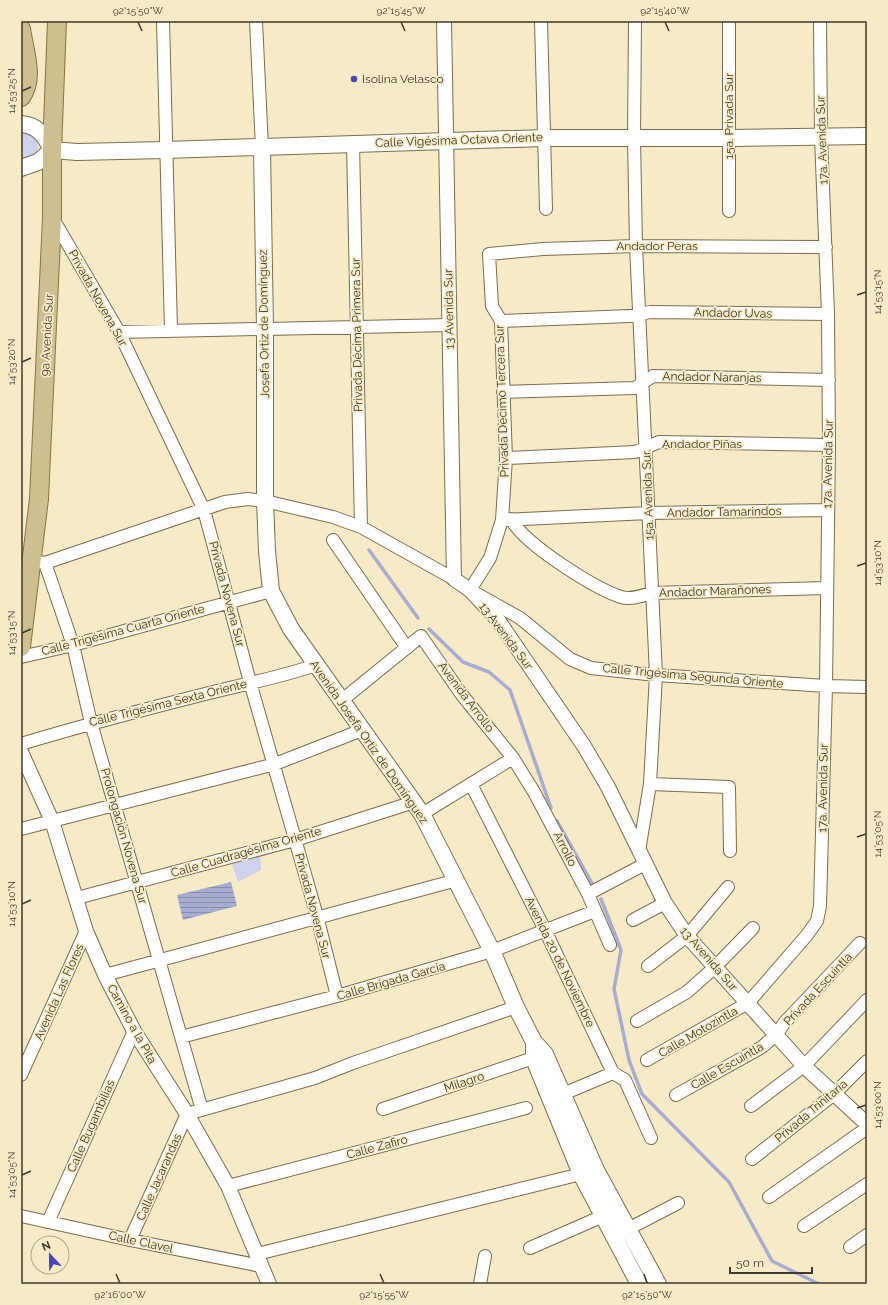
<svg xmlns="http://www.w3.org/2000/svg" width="888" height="1305" font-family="Raleway,sans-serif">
<defs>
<pattern id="water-rules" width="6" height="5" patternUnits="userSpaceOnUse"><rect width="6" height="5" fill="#a7add2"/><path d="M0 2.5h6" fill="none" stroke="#898eab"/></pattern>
</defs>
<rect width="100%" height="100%" fill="#f7ebc7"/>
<!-- green -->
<path fill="#cdd2ee" d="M 27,133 L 36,138 L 38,150 L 34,157 L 21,161 L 21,134 Z
M 260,854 L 261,870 L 238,882 L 231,861 Z"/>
<!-- water -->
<path fill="url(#water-rules)" d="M 231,882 L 237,906 L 183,920 L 177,895 Z"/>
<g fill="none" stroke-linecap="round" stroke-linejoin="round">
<!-- stream -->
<path stroke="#a7add2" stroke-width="3.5" d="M 369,550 L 418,618
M 429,629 L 463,662 L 489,672 L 510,690 L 551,808
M 557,821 L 593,885
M 601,899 L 621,950 L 614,989 L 629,1060 L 642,1094 L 729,1182 L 772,1261 L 819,1284"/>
<!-- minor casing -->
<g stroke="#786d4c" stroke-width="14">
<path id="minor" d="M 163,21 L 171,330
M 256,21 L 262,148
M 541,21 L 546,209
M 635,21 L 634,138 L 636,246 L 656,675 L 650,784 L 639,851
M 353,143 L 361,527
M 729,211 L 729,21
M 52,217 L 119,332 L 204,510 L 250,682 L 317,916 L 337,996
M 826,247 L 636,246 L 543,249 L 489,254 L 492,306 L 501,321 L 506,458 L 502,520 L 490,558 L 470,590 L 520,618 L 570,659 L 591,668 L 656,675 L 826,686 L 867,687
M 501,321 L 630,316 L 650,312 L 828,314
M 119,332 L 450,325
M 503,392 L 635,388 L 653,376 L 829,380
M 506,458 L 635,452 L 659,442 L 829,445
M 511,519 C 524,544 594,588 621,597 C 631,600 642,596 651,593 L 826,588
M 505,520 L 648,513 L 827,510
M 333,540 L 407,648
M 38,562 L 45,563 L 225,502 L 248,499 L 265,501 L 333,517 L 361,527 L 454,579
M 45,563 L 73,645 L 91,723 L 202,1110
M 21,657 L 73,645 L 271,591
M 341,701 L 421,636 L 462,695 L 513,758 L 534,792 L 588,894 L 610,945
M 21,744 C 83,725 146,709 209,693 C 245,684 281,677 316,665
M 471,784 L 545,930 L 613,1073 L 625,1080 L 651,1138
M 650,784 L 729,787 L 730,851
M 422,814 L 513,758
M 21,829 L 275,764 L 362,730
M 588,894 L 645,864
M 77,898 L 295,840 L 414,802
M 633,920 L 665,903
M 648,966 L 687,936 L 728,887
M 105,975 L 457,880
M 637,1021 L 687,992 L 714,968 L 753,928
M 181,1037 L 337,996 L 492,951 L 595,911
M 647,1060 L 748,1003 L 807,935 L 817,921 L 820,906 L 826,686 L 829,445 L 828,314 L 821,137 L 820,21
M 21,1075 L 86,931
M 563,1094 L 613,1073
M 676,1095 L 762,1047 L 776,1035 L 785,1022 L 860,943
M 751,1106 L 804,1066 L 867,1000
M 383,1109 L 542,1055
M 752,1159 L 834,1094 L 867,1061
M 228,1186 L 526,1108
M 769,1197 L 867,1128
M 21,1216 L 130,1240 L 261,1266
M 48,1222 L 134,1031
M 804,1226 L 867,1184
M 628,1229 L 678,1203
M 130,1240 L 187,1114 L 315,1078 L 353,1063 L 516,1007
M 850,1247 L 867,1235
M 530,1248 L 603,1216
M 257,1254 L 581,1174
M 480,1284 L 485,1256"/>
</g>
<!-- tertiary casing -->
<g stroke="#786d4c" stroke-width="16">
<path id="tertiary" d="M 444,21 L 454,579 L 470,590 L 498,620 L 584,746 L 608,787 L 665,903 L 687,936 L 804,1066 L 867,1124
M 21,752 L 52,821 L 86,931 L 105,975 L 134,1031 L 187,1114 L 228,1186 L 269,1284"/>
</g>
<!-- secondary casing -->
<g stroke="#786d4c" stroke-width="18">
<path id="secondary" d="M 21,124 C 38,125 45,136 52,150
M 262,148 L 265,329 L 265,501 L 267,551 L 271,591 L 291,629 L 422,814 L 492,951 L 516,1007 L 534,1042 L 545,1054 L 596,1170 L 658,1284
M 52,150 L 77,152 L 165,150 L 544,138 L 730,138 L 867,136
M 21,168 L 38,162 L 52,150
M 534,1042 L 534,1059 L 581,1174 L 639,1284"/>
</g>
<!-- primary casing -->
<g stroke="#86753d" stroke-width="20">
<path id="primary" d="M 21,29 C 24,50 35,79 21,97
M 21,647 L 39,499 L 52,217 L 52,150 L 57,21"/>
</g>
<!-- minor -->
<use href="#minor" stroke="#fff" stroke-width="12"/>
<!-- tertiary -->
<use href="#tertiary" stroke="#fff" stroke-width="14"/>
<!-- secondary -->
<use href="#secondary" stroke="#fff" stroke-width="16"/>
<!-- primary -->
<use href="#primary" stroke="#cebf91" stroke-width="18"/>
</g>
<!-- ticks -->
<path fill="none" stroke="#3e392a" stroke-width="1.5" d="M 138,22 L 142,31M 401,22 L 405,31M 665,22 L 669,31M 22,91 L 31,87M 857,295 L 866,292M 22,362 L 31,358M 857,566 L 866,563M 22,633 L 31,629M 857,837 L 866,834M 22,904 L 31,900M 857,1108 L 866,1105M 22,1175 L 31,1171M 116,1274 L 120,1283M 380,1274 L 384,1283M 644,1274 L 647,1283"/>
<!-- markers -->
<circle fill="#4747bd" stroke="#f7ebc7" stroke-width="1.5" cx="354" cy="79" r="4"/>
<g text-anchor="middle" stroke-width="3.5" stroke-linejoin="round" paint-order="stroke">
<!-- poi labels -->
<g font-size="12" fill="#3e392a" stroke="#f7ebc7" text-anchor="start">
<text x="362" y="83">Isolina Velasco</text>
</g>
<!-- street labels -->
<g font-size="12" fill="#3e392a" stroke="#f7ebc7">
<text transform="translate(729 116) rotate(-90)" y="4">15a. Privada Sur</text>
<text transform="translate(459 140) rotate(-2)" y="4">Calle Vigésima Octava Oriente</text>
<text transform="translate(822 140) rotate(-92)" y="4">17a. Avenida Sur</text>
<text x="657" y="250">Andador Peras</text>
<text transform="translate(98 298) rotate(61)" y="4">Privada Novena Sur</text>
<text transform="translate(449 309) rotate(-91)" y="4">13 Avenida Sur</text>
<text transform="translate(733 313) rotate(1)" y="4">Andador Uvas</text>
<text transform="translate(264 324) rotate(-91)" y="4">Josefa Ortiz de Domínguez</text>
<text transform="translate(47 335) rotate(-87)" y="4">9a Avenida Sur</text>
<text transform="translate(357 335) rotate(-91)" y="4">Privada Décima Primera Sur</text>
<text transform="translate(712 377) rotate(1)" y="4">Andador Naranjas</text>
<text transform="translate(502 401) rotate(-92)" y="4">Privada Décimo Tercera Sur</text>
<text x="702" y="448">Andador Piñas</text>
<text transform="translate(828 464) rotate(-89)" y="4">17a. Avenida Sur</text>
<text transform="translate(648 495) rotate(-92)" y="4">15a. Avenida Sur.</text>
<text transform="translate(724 512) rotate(-1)" y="4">Andador Tamarindos</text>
<text transform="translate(715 591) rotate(-2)" y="4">Andador Marañones</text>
<text transform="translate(227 594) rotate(75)" y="4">Privada Novena Sur</text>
<text transform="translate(123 630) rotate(-15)" y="4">Calle Trigésima Cuarta Oriente</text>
<text transform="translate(506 636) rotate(53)" y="4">13 Avenida Sur</text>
<text transform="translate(693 676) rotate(5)" y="4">Calle Trigésima Segunda Oriente</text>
<text transform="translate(466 697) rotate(53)" y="4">Avenida Arrollo</text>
<text transform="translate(168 703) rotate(-14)" y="4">Calle Trigésima Sexta Oriente</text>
<text transform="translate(369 742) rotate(55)" y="4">Avenida Josefa Ortiz de Domínguez</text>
<text transform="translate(823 788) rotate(-89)" y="4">17a. Avenida Sur</text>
<text transform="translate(124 836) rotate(74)" y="4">Prolongación Novena Sur</text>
<text transform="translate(565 849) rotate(63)" y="4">Arrollo</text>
<text transform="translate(246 852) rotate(-16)" y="4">Calle Cuadragésima Oriente</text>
<text transform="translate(313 906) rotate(75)" y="4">Privada Novena Sur</text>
<text transform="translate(709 959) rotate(49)" y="4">13 Avenida Sur</text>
<text transform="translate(560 962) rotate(64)" y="4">Avenida 20 de Noviembre</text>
<text transform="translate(391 981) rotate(-16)" y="4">Calle Brigada García</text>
<text transform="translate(818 989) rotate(-47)" y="4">Privada Escuintla</text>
<text transform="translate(59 992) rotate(-66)" y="4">Avenida Las Flores</text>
<text transform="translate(132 1024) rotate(61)" y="4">Camino a la Pita</text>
<text transform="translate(698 1032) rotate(-30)" y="4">Calle Motozintla</text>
<text transform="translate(727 1066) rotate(-30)" y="4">Calle Escuintla</text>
<text transform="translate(464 1082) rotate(-18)" y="4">Milagro</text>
<text transform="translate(811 1111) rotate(-40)" y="4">Privada Trinitaria</text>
<text transform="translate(91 1126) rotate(-66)" y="4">Calle Bugambilias</text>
<text transform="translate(377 1147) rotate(-15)" y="4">Calle Zafiro</text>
<text transform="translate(159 1177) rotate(-66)" y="4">Calle Jacarandas</text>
<text transform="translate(141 1242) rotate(12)" y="4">Calle Clavel</text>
</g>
</g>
<!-- border -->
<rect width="888" height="1305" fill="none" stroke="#f7ebc7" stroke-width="44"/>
<!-- north arrow -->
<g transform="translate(50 1255) rotate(338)"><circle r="19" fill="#f7ebc7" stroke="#ada488"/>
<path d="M0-3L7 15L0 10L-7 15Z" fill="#4747bd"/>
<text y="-6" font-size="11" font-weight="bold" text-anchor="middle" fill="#3e392a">N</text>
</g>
<!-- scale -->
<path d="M730 1267v6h82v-6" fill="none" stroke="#3e392a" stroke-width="2"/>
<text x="736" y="1267" font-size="12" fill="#3e392a" stroke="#f7ebc7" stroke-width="3" paint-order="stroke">50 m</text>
<rect x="22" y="22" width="844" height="1261" fill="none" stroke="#3e392a" stroke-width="1.5"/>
<g font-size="10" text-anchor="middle" fill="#3e392a">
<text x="138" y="14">92°15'50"W</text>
<text x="401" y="14">92°15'45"W</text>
<text x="665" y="14">92°15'40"W</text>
<text transform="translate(11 91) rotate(-90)" y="4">14°53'25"N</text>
<text transform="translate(877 292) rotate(-90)" y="4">14°53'15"N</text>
<text transform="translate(11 362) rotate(-90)" y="4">14°53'20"N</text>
<text transform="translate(877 563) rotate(-90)" y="4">14°53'10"N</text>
<text transform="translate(11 633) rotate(-90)" y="4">14°53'15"N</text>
<text transform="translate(877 834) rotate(-90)" y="4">14°53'05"N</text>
<text transform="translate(11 904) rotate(-90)" y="4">14°53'10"N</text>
<text transform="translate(877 1105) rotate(-90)" y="4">14°53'00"N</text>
<text transform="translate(11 1175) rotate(-90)" y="4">14°53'05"N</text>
<text x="120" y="1298">92°16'00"W</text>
<text x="384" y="1298">92°15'55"W</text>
<text x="647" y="1298">92°15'50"W</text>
</g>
</svg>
